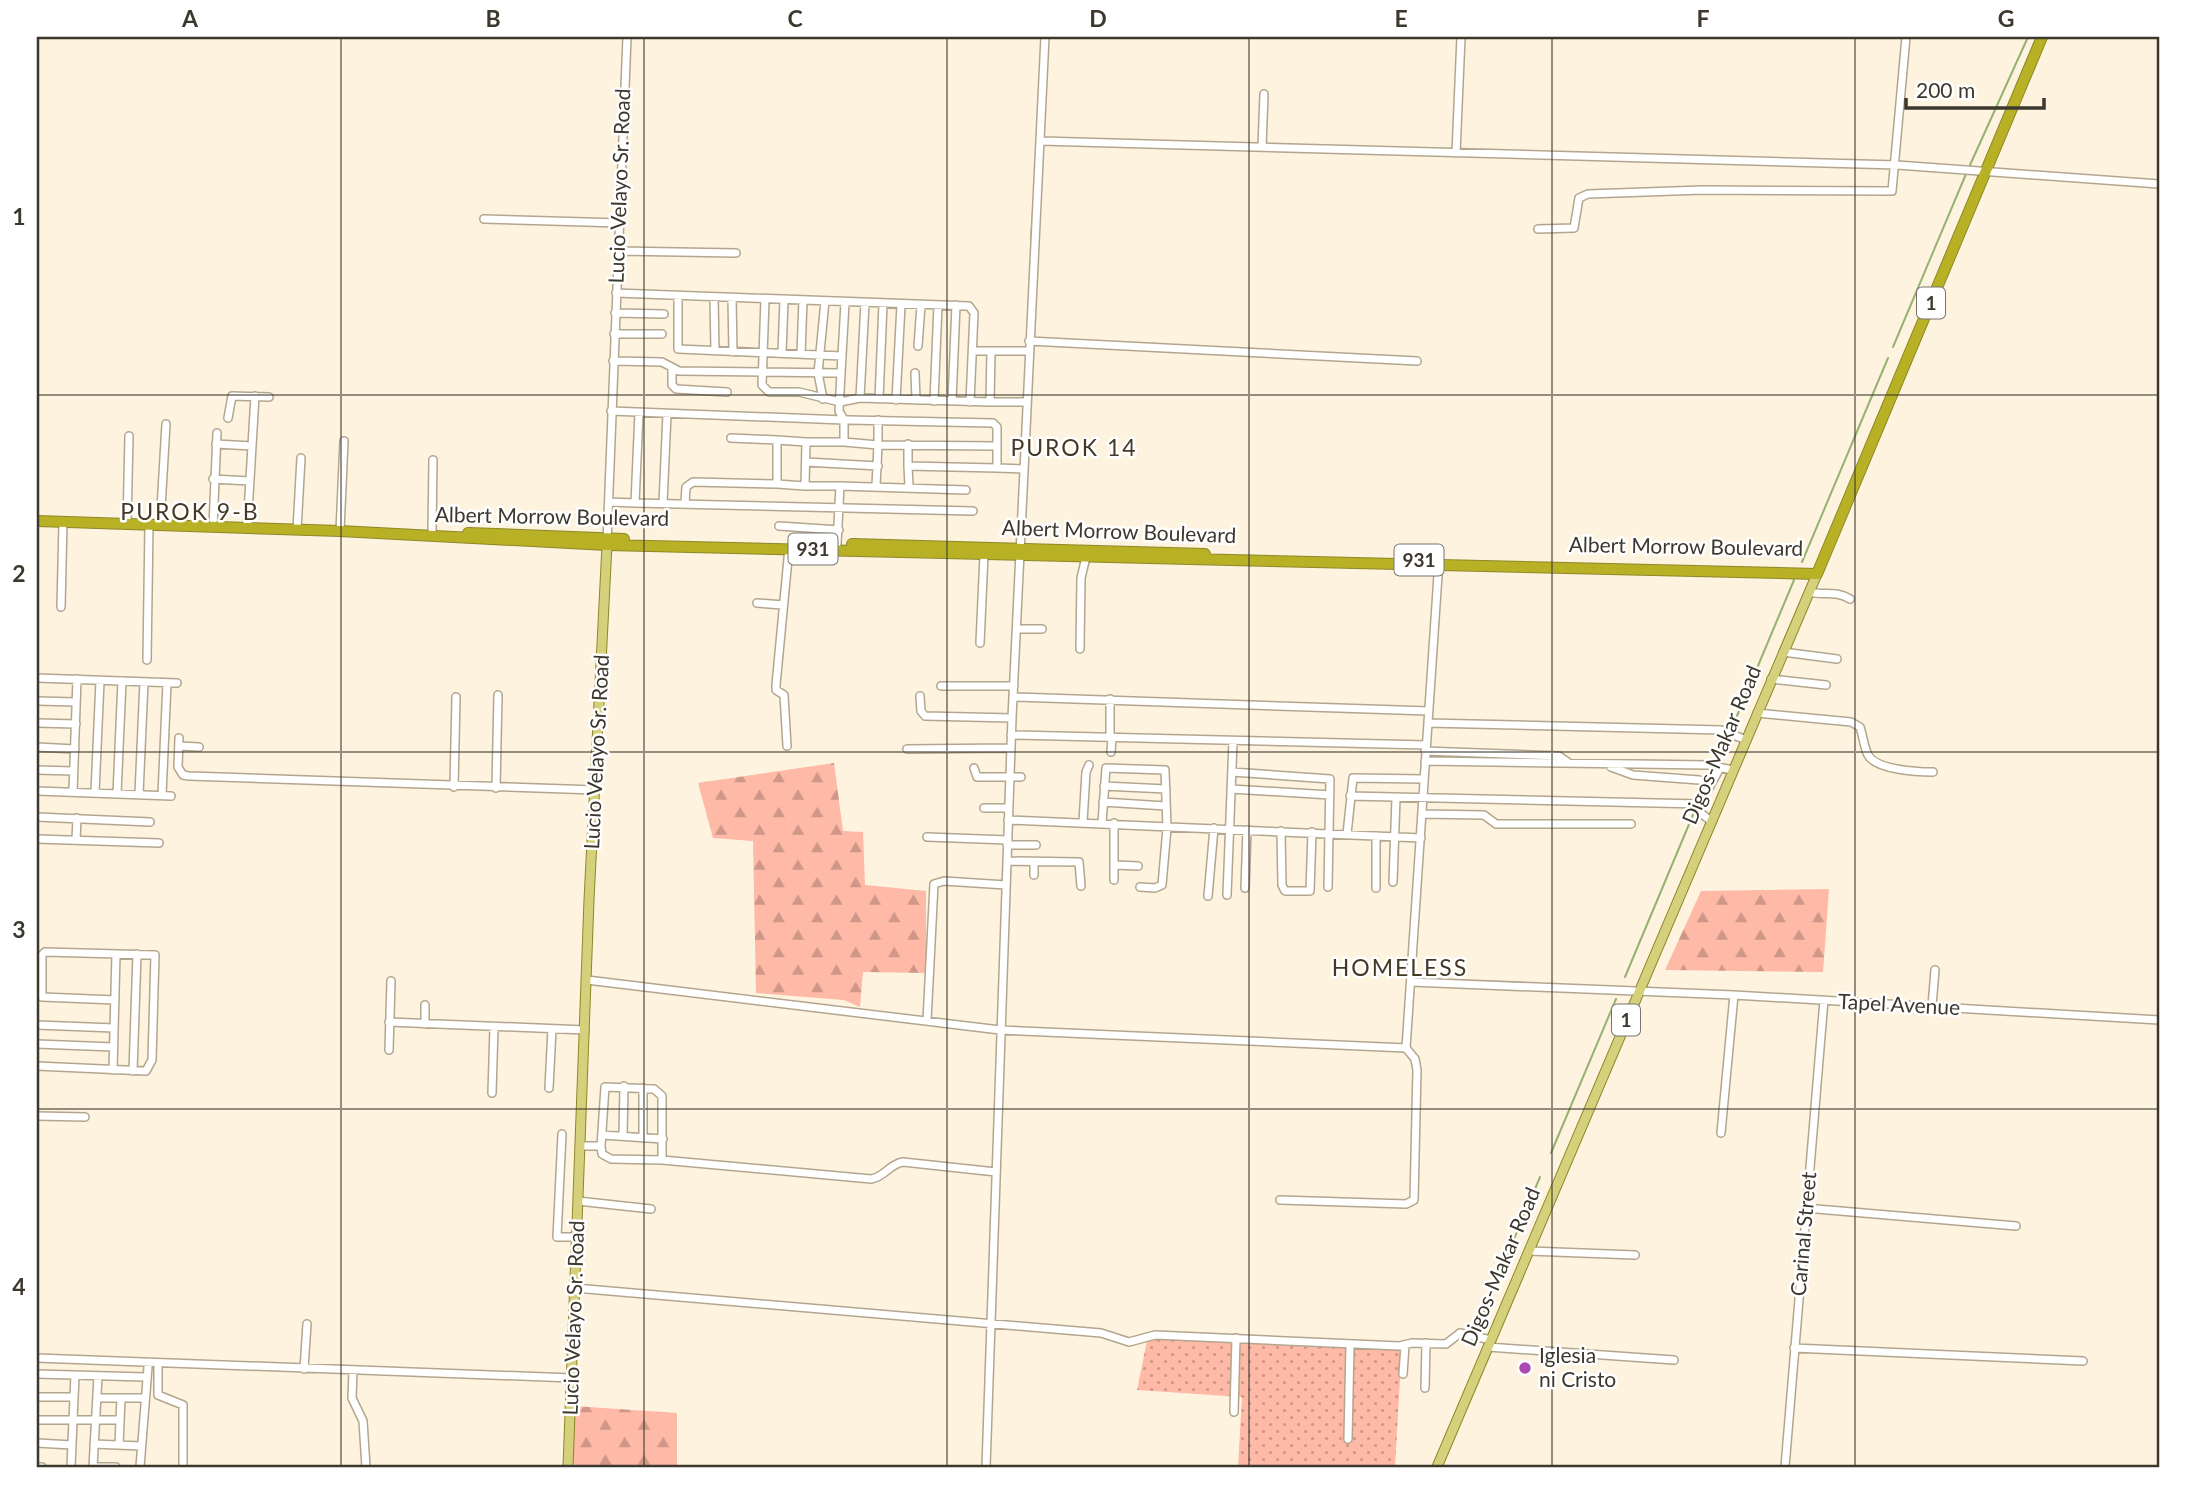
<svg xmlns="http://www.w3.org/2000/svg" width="2196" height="1504" font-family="Lato,sans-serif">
<defs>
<pattern id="grass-dots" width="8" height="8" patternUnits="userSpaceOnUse" patternTransform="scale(1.75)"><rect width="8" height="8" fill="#feb9a7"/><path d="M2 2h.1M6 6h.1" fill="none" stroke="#cf9788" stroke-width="1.8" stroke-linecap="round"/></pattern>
<pattern id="forest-firs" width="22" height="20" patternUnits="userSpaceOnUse" patternTransform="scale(1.75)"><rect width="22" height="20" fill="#feb9a7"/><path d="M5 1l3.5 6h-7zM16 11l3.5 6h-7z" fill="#cf9788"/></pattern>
</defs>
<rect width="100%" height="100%" fill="#fef3df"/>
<!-- grass -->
<path fill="url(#grass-dots)" d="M 1148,1336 L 1402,1345 L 1395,1467 L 1238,1467 L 1242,1397 L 1137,1390 Z"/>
<!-- forest -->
<path fill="url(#forest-firs)" d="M 834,763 L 843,831 L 863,832 L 865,885 L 926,891 L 926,973 L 863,972 L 860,1007 L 844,1000 L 756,993 L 753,841 L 713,838 L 698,783 Z
M 1829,889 L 1823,972 L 1665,970 L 1701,891 Z
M 574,1406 L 677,1413 L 677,1467 L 580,1467 L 572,1463 Z"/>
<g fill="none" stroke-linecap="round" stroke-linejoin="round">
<!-- stream -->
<path stroke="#94b370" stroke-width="2" d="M 1970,165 L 2028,37
M 1031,239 L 1034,198
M 1893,347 L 1966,174
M 1802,562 L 1888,358
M 1734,723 L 1794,580
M 1718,761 L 1729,735
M 1705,789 L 1713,770
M 1625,977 L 1695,810
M 1551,1153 L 1616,999
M 1476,1330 L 1540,1177"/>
<!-- minor casing -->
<g stroke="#b3a68e" stroke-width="10">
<path id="minor" d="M 1041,141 L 1897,165 L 2159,184
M 1262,147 L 1264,94
M 1456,153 L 1461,37
M 484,219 L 620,223
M 1538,229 L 1574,228 L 1579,198 L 1588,194 L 1702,190 L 1892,191 L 1906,37
M 619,251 L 736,253
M 616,293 L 969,306 L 974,313 L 970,402
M 678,296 L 678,349 L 842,356
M 714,297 L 715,351
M 732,298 L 733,352
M 765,299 L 762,385 L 769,392 L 799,392 L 840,402 L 860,398 L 990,402 L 991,351
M 615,313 L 664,314
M 614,334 L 662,334
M 1029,341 L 1417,361
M 918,346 L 921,305
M 973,351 L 1029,351
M 782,353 L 784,300
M 801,354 L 803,300
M 613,361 L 662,362 L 679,371 L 841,373 L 845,303
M 672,369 L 672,385 L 676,389 L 727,392
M 915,373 L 916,400
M 860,398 L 865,303
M 823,399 L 818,373 L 825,301
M 879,399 L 883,304
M 896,400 L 901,305
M 934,401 L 938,305
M 952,401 L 956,305
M 990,402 L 1026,402
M 611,411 L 844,420 L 839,411 L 841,373
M 639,413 L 635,503 L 973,511
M 228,418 L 232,396 L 269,397
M 731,438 L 777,440
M 216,444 L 252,446
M 908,444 L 908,466
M 806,462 L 878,466
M 997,468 L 1024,469
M 213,479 L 249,481
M 805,486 L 777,484 L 777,440 L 806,442
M 840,486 L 805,486 L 806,442 L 844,442
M 876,486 L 878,445 L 997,446 L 997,427 L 993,423 L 848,420 L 844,420 L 844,442 L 878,445 L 878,420
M 909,486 L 908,466 L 997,468 L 997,446
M 609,502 L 635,503
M 663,503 L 667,414
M 685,503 L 686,487 L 693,482 L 777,484
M 127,524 L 129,436
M 160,525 L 166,424
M 779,526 L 839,530
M 213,527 L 217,433
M 247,529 L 255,396
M 297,530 L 301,458
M 340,531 L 344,441
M 432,532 L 433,460
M 607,541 L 627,37
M 837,544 L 840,486 L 966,490
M 1809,592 C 1824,596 1836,590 1850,599
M 757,603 L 783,605
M 61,607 L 63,522
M 1017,629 L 1042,629
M 980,643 L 984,555
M 1080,649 L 1081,578 L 1086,557
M 1783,652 L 1837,659
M 147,660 L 149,525
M 37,678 L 177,683
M 1771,679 L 1826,685
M 941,686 L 1014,686
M 920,696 L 921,711 L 925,716 L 1012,718
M 1013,697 L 1429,711
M 1110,699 L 1110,738
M 37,701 L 76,702
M 1757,713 L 1851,722 L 1860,727 C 1863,736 1864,747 1868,755 C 1876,770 1918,772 1933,772
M 37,723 L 76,724
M 1428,723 L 1721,730 L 1746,740
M 1011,735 L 1426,745
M 179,738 L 178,767 L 183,775 L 189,776 L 595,790
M 179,746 L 199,747
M 787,746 L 784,695 L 776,690 L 776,685 L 789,548
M 37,747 L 75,749
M 907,749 L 1011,748
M 1425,751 L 1559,756 L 1569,763
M 1111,752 L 1112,738
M 1425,761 L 1709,765 L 1732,770
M 1611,767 L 1633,775 L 1699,780
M 974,768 L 977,777 L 1021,777
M 37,770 L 73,771
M 1232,772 L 1330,779 L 1328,887
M 1104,786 L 1166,789
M 454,787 L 456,697
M 496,788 L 498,695
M 1231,789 L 1330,795
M 37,791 L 171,796
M 73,792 L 77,679
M 95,793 L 100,681
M 117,794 L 122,681
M 139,794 L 144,682
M 162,795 L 167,683
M 1350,796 L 1700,804 L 1720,768
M 1103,802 L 1166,806
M 1700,804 L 1698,811 L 1711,821
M 984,808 L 1008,808
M 1423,814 L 1484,815 L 1496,824 L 1631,824
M 37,817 L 150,822
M 1008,820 L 1421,838
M 1083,822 L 1086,772 L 1089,765
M 1102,823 L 1106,768 L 1165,770 L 1167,828 L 1162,885 L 1155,888 L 1140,887
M 1281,831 L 1282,885 L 1285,891 L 1310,891 L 1312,832
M 1347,834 L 1353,778 L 1424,779
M 927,837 L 1008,840
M 37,839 L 159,843
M 76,840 L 77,818
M 1007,845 L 1036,845
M 1007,861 L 1079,862 L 1081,886
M 1034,862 L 1034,875
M 1115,865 L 1138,866
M 1114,880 L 1114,823
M 1393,882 L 1396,798
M 1245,888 L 1247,830
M 1376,888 L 1376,836
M 1227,895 L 1233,741
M 1208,896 L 1214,828
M 587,980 L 1000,1030 L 1406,1048
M 1411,982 L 1734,995 L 2159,1020
M 425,1005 L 425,1024
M 1932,1006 L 1935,970
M 927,1021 L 934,884 L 944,881 L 1006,885
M 389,1022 L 585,1030
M 37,1025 L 114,1028
M 37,1044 L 113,1047
M 389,1050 L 391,981
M 37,1066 L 146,1071 L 152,1060 L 155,955 L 45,952 L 42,955 L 42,997 L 115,1000
M 113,1070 L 116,954
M 133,1071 L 137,954
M 549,1088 L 552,1029
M 643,1088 L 643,1138
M 492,1093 L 494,1027
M 37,1116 L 85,1117
M 1721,1133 L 1734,995
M 562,1134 L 557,1237 L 577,1237
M 602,1135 L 663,1139
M 623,1136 L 624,1086
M 581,1146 L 601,1146 L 602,1154 L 611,1159 L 662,1160 L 871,1179 C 885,1177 889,1164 903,1162 L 996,1172
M 601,1146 L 605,1087 L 654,1089 L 662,1096 L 662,1160
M 1280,1200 L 1406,1204 L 1414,1200 L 1417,1070 L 1415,1059 L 1406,1048 L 1438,575 L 1435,562
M 578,1201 L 651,1209
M 1805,1208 L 2016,1226
M 1529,1251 L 1635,1255
M 575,1288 L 1101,1333 L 1129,1342 L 1155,1335 L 1399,1346 L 1412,1343 L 1446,1344 L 1460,1333 L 1491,1340
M 1488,1347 L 1674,1360
M 1794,1348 L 2083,1361
M 37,1358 L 572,1378
M 158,1363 L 158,1395 L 183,1405 L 183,1463
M 304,1369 L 307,1324
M 353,1371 L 352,1398 L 363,1421 L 366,1467
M 37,1374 L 145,1377
M 1403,1374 L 1405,1345
M 1425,1388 L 1426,1343
M 37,1397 L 74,1397
M 97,1398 L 144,1398
M 1234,1412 L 1236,1338
M 37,1420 L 120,1420
M 1348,1439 L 1350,1344
M 37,1443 L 72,1445
M 94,1444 L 141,1446
M 119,1445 L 121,1398
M 37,1467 L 42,1467
M 71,1467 L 75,1375
M 93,1467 L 98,1376
M 93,1467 L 116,1467
M 140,1467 L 148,1367
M 986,1467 L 1012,718 L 1045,37
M 1785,1467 L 1824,1000"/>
</g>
<!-- major casing -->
<g stroke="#8e8728" stroke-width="11">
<path id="major" d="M 568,1467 L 589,900 L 607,545
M 1437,1467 L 1817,574"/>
</g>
<!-- highway casing -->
<g stroke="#8e8728" stroke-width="12">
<path id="highway" d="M 37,521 L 340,531 L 607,545 L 1817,574 L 2042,37
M 468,533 L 624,539
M 852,544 L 1205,554"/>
</g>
<!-- minor -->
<use href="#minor" stroke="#fff" stroke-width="7"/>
<!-- major -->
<use href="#major" stroke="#d5d07c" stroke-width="9"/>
<!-- highway -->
<use href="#highway" stroke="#b9b125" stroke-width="10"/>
</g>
<!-- grid -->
<path fill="none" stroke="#3d382e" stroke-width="2" stroke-opacity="0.55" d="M 341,37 L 341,1467M 644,37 L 644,1467M 947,37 L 947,1467M 1249,37 L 1249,1467M 1552,37 L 1552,1467M 1855,37 L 1855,1467M 37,395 L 2159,395M 37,752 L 2159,752M 37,1109 L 2159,1109"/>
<!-- markers -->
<circle fill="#a94bb4" stroke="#fff" stroke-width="2.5" cx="1525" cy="1368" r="7"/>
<g text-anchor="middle" stroke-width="5" stroke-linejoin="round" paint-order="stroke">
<!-- shield labels -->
<g fill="#fff" stroke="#77746d" stroke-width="2">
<rect x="1917" y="287.5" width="28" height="31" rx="5"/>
<rect x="788.5" y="533.5" width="49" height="31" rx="5"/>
<rect x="1394.5" y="544.5" width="49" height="31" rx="5"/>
<rect x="1612" y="1004.5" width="28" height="31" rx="5"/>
</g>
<g font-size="19" font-weight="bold" fill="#3d382e">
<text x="1931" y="310">1</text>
<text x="813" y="556">931</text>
<text x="1419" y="567">931</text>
<text x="1626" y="1027">1</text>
</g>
<!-- street labels -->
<g font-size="21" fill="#3d382e" stroke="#fff">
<text transform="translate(620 186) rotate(-88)" y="7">Lucio Velayo Sr. Road</text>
<text transform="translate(552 517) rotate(1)" y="7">Albert Morrow Boulevard</text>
<text transform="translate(1119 532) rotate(2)" y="7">Albert Morrow Boulevard</text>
<text transform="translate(1686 547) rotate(1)" y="7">Albert Morrow Boulevard</text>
<text transform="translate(1722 745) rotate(-67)" y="7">Digos-Makar Road</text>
<text transform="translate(597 752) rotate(-87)" y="7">Lucio Velayo Sr. Road</text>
<text transform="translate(1899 1005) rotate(3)" y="7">Tapel Avenue</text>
<text transform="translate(1804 1234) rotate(-85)" y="7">Carinal Street</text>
<text transform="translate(1501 1267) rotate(-67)" y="7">Digos-Makar Road</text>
<text transform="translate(574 1318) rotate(-88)" y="7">Lucio Velayo Sr. Road</text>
</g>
<!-- poi labels -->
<g font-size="21" fill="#3d382e" stroke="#fff" text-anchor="start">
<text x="1539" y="1363">Iglesia<tspan x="1539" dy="24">ni Cristo</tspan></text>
</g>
<!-- neighbourhood labels -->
<g font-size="23" letter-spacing="2" fill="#443925" stroke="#fff">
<text x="1074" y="456">PUROK 14</text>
<text x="190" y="520">PUROK 9-B</text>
<text x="1400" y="976">HOMELESS</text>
</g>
</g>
<!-- border -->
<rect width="2196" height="1504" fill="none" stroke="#ffffff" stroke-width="77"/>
<!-- scale -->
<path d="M1906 98v10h138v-10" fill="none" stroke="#3d382e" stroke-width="3.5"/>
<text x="1916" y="98" font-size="21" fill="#3d382e" stroke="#ffffff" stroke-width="5" paint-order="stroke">200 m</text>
<rect x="38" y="38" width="2120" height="1428" fill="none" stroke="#3d382e" stroke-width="2.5"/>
<g font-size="23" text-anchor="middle" font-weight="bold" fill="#3d382e">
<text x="190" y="27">A</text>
<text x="493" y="27">B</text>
<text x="795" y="27">C</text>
<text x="1098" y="27">D</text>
<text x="1401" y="27">E</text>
<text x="1703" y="27">F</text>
<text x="2006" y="27">G</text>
<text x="19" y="225">1</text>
<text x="19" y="582">2</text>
<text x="19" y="938">3</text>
<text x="19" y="1295">4</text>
</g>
</svg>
